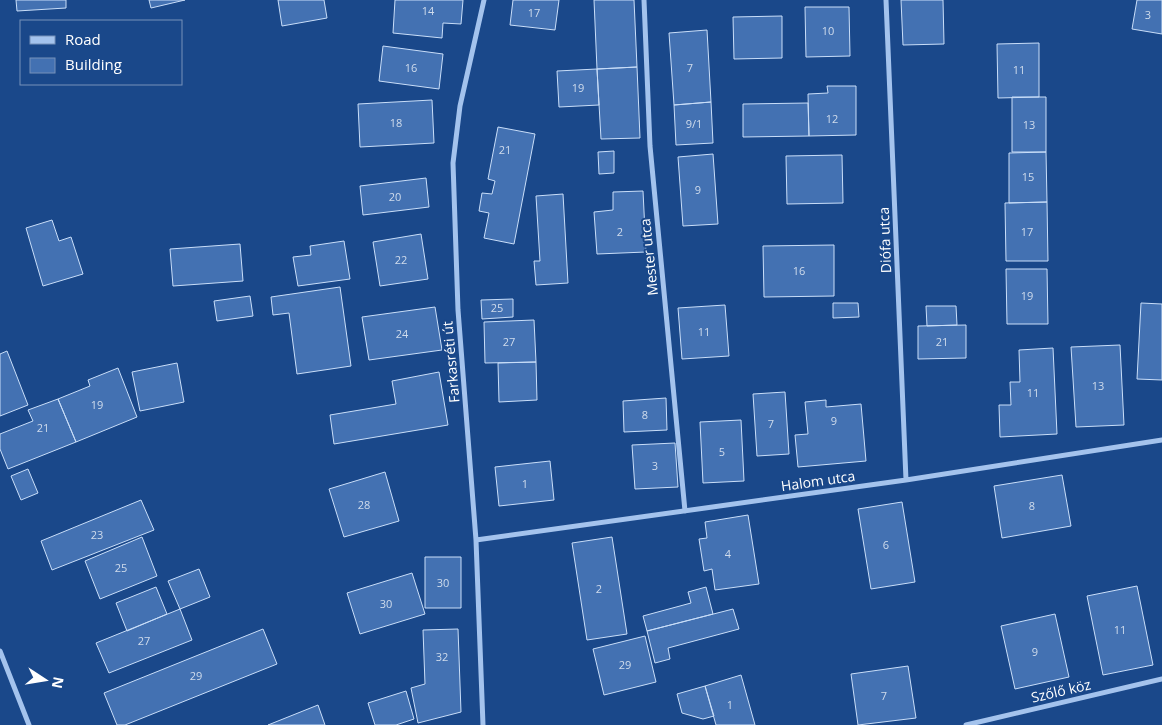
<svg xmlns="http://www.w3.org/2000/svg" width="1162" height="725" font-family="'Open Sans',sans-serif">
<rect width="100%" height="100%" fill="#1a488a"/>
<!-- building -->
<path fill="#4371b2" stroke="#c9def9" d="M 16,0 L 66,0 L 66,8 L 17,11 Z
M 149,0 L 185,0 L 151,8 Z
M 278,0 L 324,0 L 327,18 L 282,26 Z
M 395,0 L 463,0 L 461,24 L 443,23 L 442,38 L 393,33 Z
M 513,0 L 559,0 L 555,30 L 510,25 Z
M 594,0 L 634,0 L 637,67 L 597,69 Z
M 901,0 L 943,0 L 944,44 L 903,45 Z
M 1137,0 L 1162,0 L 1162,34 L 1132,29 Z
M 805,7 L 849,7 L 850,56 L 806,57 Z
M 782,16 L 782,58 L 734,59 L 733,17 Z
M 707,30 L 711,102 L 674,105 L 669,33 Z
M 1039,43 L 1039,97 L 998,98 L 997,44 Z
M 383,46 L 443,54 L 439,89 L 379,81 Z
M 637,67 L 640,138 L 601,139 L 597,69 Z
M 597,69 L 599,105 L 559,107 L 557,71 Z
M 827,86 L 856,86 L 856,135 L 809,136 L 808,94 L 828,93 Z
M 1012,97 L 1046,97 L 1046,152 L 1012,152 Z
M 432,100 L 434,143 L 360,147 L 358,104 Z
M 711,102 L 713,143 L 676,145 L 674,105 Z
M 808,103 L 809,136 L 743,137 L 743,104 Z
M 498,127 L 535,134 L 514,244 L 484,238 L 489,213 L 479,211 L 482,193 L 492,194 L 495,181 L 488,179 Z
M 614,151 L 614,173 L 599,174 L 598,152 Z
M 1046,152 L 1047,202 L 1009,203 L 1009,153 Z
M 713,154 L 718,224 L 683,226 L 678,157 Z
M 842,155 L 843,203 L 787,204 L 786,156 Z
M 426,178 L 429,207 L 363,215 L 360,186 Z
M 643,191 L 646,252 L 597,254 L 594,212 L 613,210 L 613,192 Z
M 563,194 L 568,283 L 536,285 L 534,261 L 540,261 L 536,196 Z
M 1047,202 L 1048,261 L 1006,261 L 1005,203 Z
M 52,220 L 59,241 L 71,237 L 83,274 L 43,286 L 26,228 Z
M 421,234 L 428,279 L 380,286 L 373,242 Z
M 344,241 L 350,279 L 298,286 L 293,257 L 311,255 L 310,246 Z
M 240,244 L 243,281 L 173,286 L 170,249 Z
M 834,245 L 834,296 L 764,297 L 763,246 Z
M 1006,269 L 1047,269 L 1048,324 L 1007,324 Z
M 340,287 L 351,366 L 297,374 L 289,313 L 273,315 L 271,297 Z
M 250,296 L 253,316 L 217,321 L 214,301 Z
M 513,299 L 513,317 L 482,319 L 481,300 Z
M 833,303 L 858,303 L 859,317 L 833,318 Z
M 1141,303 L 1162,304 L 1162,380 L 1137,379 Z
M 725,305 L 729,356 L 682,359 L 678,308 Z
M 926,306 L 956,306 L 957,325 L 927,326 Z
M 435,307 L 442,350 L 369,360 L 362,317 Z
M 534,320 L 536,362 L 485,363 L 484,322 Z
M 966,325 L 966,358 L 918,359 L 918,326 Z
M 1120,345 L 1124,425 L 1076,427 L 1071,347 Z
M 1053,348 L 1057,434 L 1000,437 L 999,405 L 1011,405 L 1010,382 L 1020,382 L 1019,350 Z
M 7,351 L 28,405 L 0,416 L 0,354 Z
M 536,362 L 537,400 L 499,402 L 498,363 Z
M 177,363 L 184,402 L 140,411 L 132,372 Z
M 118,368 L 137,417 L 76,442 L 58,399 L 90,386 L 88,380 Z
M 439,372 L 448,425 L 334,444 L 330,415 L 396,404 L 392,381 Z
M 785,392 L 789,454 L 757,456 L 753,394 Z
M 666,398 L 667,430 L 624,432 L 623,401 Z
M 58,399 L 76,442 L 8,469 L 0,449 L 0,434 L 33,421 L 28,410 Z
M 826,400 L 826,407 L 861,404 L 866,461 L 798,467 L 795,435 L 808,434 L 805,402 Z
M 741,420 L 744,481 L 703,483 L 700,422 Z
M 675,443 L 678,487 L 635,489 L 632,445 Z
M 550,461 L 554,500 L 499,506 L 495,467 Z
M 28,469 L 38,493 L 21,500 L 11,476 Z
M 385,472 L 399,521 L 344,537 L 329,489 Z
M 1062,475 L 1071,526 L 1002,538 L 994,486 Z
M 141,500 L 154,530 L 52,570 L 41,541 Z
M 902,502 L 915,582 L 871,589 L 858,509 Z
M 748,515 L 759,584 L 715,590 L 712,569 L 704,571 L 699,539 L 707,538 L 705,522 Z
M 142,537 L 157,576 L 100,599 L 85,561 Z
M 612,537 L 627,634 L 587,640 L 572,543 Z
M 425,557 L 461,557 L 461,608 L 425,608 Z
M 199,569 L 210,597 L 180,609 L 168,581 Z
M 412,573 L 425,614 L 360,634 L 347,593 Z
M 1137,586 L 1153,665 L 1103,675 L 1087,596 Z
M 156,587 L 167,614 L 127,631 L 116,603 Z
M 706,587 L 713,614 L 647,631 L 643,616 L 691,603 L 688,592 Z
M 180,609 L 192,640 L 109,673 L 96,643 Z
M 733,609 L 739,629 L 668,648 L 670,659 L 655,663 L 647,631 Z
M 1055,614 L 1069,677 L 1015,689 L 1001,626 Z
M 263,629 L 277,664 L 125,725 L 117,725 L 104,693 Z
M 458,629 L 461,712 L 418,723 L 411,688 L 425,684 L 423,630 Z
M 645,636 L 656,682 L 604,695 L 593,649 Z
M 908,666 L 916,718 L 858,725 L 851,674 Z
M 741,675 L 755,725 L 716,725 L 705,686 Z
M 705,686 L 714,716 L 703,719 L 682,713 L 677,694 Z
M 406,691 L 414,719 L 396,725 L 375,725 L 368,703 Z
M 318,705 L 325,725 L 268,725 Z"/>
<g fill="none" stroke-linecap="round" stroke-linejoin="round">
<!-- street -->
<path stroke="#a4c3ed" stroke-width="5" d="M 644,0 L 650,146 L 685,511
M 886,0 L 906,480
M 476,540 L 906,480 L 1162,440
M 0,651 L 29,725
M 483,725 L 476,540 L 458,310 L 453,163 L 460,106 L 484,0
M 966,725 L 1162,679"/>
</g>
<g text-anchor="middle" stroke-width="4" stroke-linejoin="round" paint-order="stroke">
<!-- number labels -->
<g font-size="11" fill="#d0dcec">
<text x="428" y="15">14</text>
<text x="534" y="17">17</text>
<text x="1148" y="19">3</text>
<text x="828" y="35">10</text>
<text x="411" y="72">16</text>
<text x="690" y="72">7</text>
<text x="1019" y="74">11</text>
<text x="578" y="92">19</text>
<text x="832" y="123">12</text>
<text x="396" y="127">18</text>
<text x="694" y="128">9/1</text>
<text x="1029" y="129">13</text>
<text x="505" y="154">21</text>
<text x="1028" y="181">15</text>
<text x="698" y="194">9</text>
<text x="395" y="201">20</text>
<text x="620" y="236">2</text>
<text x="1027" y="236">17</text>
<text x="401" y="264">22</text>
<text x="799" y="275">16</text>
<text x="1027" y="300">19</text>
<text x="497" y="312">25</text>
<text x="704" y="336">11</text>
<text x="402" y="338">24</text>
<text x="509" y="346">27</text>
<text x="942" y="346">21</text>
<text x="1098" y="390">13</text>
<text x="1033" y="397">11</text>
<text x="97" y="409">19</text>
<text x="645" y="419">8</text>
<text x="834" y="425">9</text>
<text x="771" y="428">7</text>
<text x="43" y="432">21</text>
<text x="722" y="456">5</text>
<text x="655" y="470">3</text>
<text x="525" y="488">1</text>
<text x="364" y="509">28</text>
<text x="1032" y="510">8</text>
<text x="97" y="539">23</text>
<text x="886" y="549">6</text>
<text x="728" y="558">4</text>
<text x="121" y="572">25</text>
<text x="443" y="587">30</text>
<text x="599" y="593">2</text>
<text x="386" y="608">30</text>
<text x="1120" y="634">11</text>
<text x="144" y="645">27</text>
<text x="1035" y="656">9</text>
<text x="442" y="661">32</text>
<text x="625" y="669">29</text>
<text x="196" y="680">29</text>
<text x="884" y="700">7</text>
<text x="730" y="709">1</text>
</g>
<!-- street labels -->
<g font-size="14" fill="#fff" stroke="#1a488a">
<text transform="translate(885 240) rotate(-92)" y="5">Diófa utca</text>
<text transform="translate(649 257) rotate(-96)" y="5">Mester utca</text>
<text transform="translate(451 362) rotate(-95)" y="5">Farkasréti út</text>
<text transform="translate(818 481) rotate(-8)" y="5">Halom utca</text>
<text transform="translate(1061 691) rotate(-13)" y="5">Szőlő köz</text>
</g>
</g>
<!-- legend -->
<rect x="20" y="20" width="162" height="65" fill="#1a488a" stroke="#7691b9"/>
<rect x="30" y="36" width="25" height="8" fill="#a4c3ed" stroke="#7691b9"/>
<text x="65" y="45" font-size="15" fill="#ffffff">Road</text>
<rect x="30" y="58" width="25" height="15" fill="#4371b2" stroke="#7691b9"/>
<text x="65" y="70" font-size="15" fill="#ffffff">Building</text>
<!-- north arrow -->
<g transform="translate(45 680) rotate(102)" stroke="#1a488a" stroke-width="4" paint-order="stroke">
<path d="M0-4L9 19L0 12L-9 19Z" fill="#ffffff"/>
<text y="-8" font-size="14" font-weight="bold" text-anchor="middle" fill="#ffffff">N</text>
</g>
</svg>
